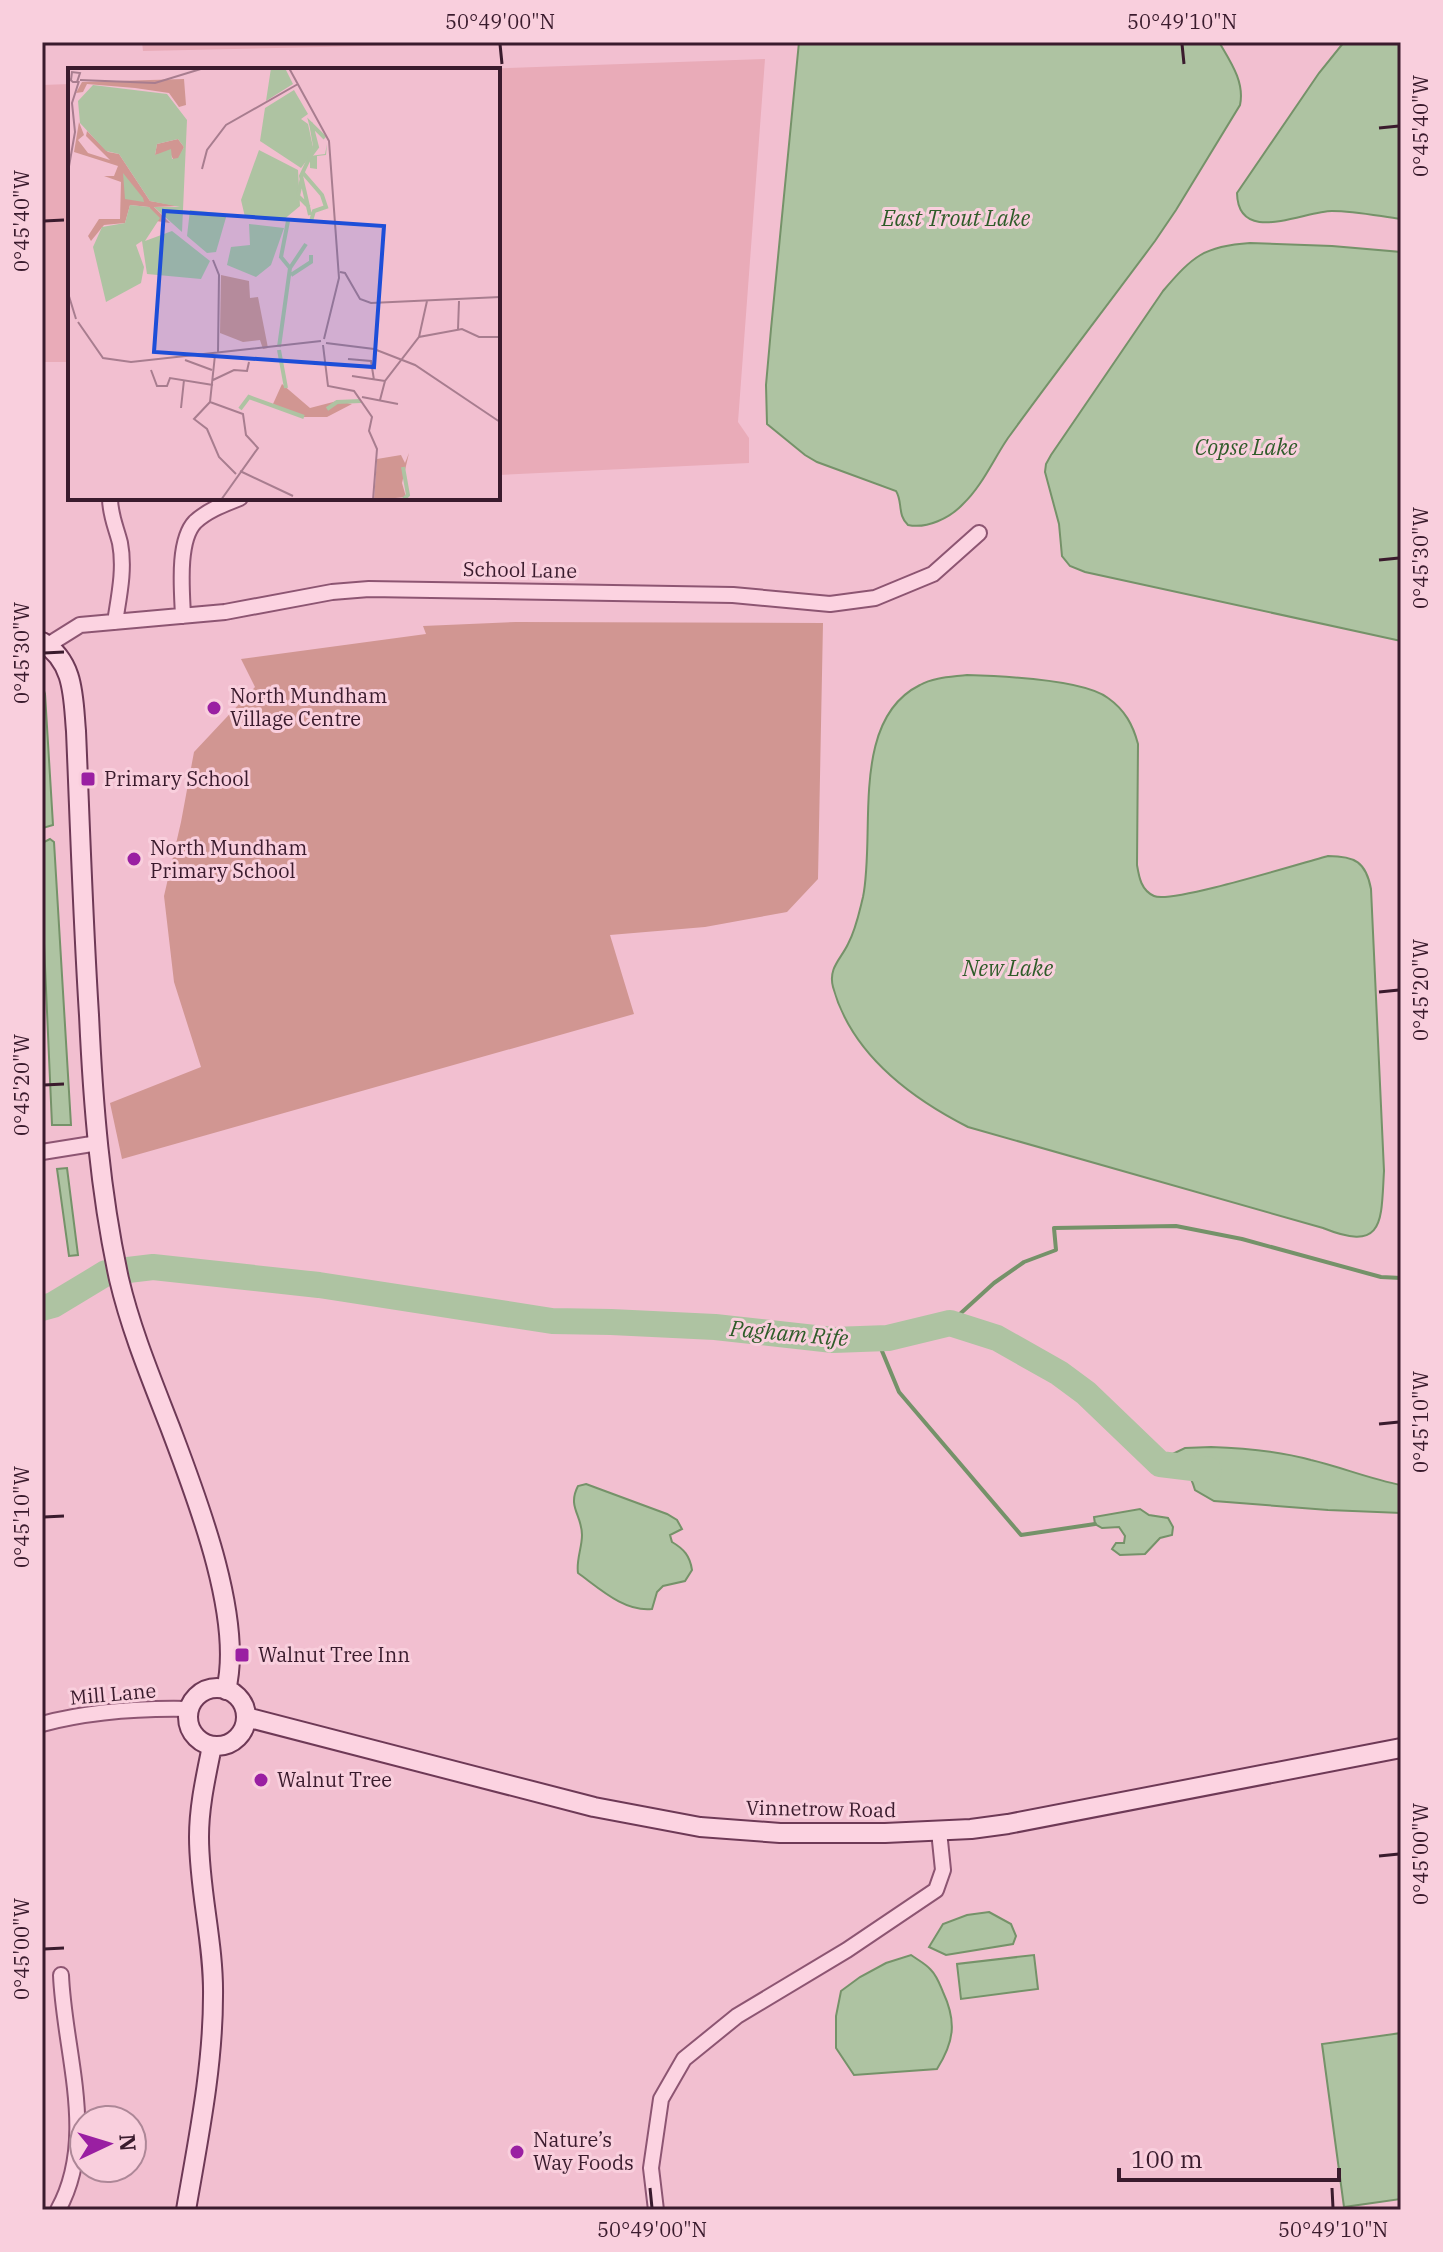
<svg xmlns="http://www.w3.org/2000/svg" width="1443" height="2252" font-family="'IBM Plex Serif',serif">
<rect width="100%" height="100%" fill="#f2bfd0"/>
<!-- farmland -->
<path fill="#e9abb8" d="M 142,42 L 541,42 L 143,51 Z
M 765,59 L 738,422 L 749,438 L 749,463 L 498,475 L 498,70 L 452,70 Z
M 70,84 L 70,362 L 42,362 L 42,85 Z"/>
<!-- green -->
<path fill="#d19692" d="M 516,622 L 823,623 L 818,879 L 787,912 L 705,927 L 610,935 L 634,1014 L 122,1159 L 110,1103 L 201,1067 L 174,982 L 164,896 L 181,822 L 194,752 L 255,687 L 241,659 L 426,634 L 423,626 Z"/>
<!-- water -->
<path fill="#aec3a2" stroke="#759269" stroke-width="2" d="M 799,42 L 1219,42 C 1230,61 1245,82 1240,105 L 1176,210 L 1155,241 C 1106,307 1056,372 1008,438 C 993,460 982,486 963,504 C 950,518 927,529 908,525 C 897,515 903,502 896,491 L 817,462 L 805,455 L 767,424 L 766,385 L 771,329 Z
M 1344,42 L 1401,42 L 1401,219 C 1378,216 1355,211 1332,211 C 1304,211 1238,246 1237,193 L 1319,73 Z
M 1250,243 L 1332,246 L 1401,252 L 1401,641 L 1085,572 L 1070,566 L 1062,556 L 1059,524 L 1045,472 L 1046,464 L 1051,455 L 1163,291 C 1193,256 1204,246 1250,243 Z
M 967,675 C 1000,676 1083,679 1108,698 C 1125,710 1133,725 1138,744 L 1137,865 C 1139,877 1141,890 1154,896 C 1171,904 1301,863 1328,856 C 1355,856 1366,862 1371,889 L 1384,1171 C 1381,1221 1385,1253 1323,1228 L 968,1127 C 909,1097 851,1053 833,987 C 828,968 841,959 848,944 C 856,929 859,913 863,897 C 876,834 849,720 920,685 C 934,677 952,677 967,675 Z
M 42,685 L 45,694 L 53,825 L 43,828 Z
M 50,839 L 54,842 L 71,1125 L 52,1125 L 42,898 L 42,843 Z
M 67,1168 L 78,1255 L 69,1256 L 57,1169 Z
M 1211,1447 C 1245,1448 1278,1451 1311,1460 C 1341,1467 1370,1479 1401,1485 L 1401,1513 L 1328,1510 L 1214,1501 L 1195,1490 C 1190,1473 1186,1467 1169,1465 L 1168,1456 L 1185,1448 Z
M 586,1484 L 667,1514 L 677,1520 L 682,1529 L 670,1535 L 672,1542 C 684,1549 690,1556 692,1570 L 685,1581 L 663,1586 L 657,1592 L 652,1609 C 624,1612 599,1588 578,1573 C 576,1560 582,1548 582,1535 C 582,1515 567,1507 578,1486 Z
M 1140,1509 L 1149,1515 L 1168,1518 L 1173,1527 L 1172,1535 L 1160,1538 L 1145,1554 L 1120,1555 L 1112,1549 L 1116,1543 L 1124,1543 L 1125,1536 L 1119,1527 L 1102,1528 L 1095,1524 L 1094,1517 Z
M 989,1912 L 1011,1924 L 1016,1936 L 1013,1944 L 946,1955 L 929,1947 L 943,1924 L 967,1915 Z
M 911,1955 C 918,1960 926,1964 931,1970 C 937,1976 940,1985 943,1992 C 957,2022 954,2042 937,2069 L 854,2075 L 836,2048 L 836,2016 L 841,1991 L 860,1977 L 886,1963 Z
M 1034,1955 L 1038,1989 L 961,1999 L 957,1964 Z
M 1401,2033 L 1401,2199 L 1344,2207 L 1322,2044 Z"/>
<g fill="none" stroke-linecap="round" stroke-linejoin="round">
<!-- stream -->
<path stroke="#759269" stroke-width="4" d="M 950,1323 L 994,1283 L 1024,1262 L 1056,1250 L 1054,1228 L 1176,1226 L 1242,1239 L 1381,1277 L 1401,1278
M 877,1339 L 899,1392 L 1021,1535 L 1095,1524"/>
<!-- river -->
<path stroke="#aec3a2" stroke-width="26" d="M 128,1270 L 153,1267 L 319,1285 L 552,1321 L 611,1322 L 715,1327 L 833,1340 L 888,1338 L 950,1323 L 997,1338 L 1059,1373 L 1086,1393 L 1160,1464 L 1209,1470
M 42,1308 L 53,1305 L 106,1273 L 111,1273"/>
<!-- street casing -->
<g stroke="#8d5572" stroke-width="18">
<path id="street" d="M 110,498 C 110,515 116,527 120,543 C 125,569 119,596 115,622
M 183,616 C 182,591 177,541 195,522 C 208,510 225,504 240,498
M 48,645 L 80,625 L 225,612 L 332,592 L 369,589 L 733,595 L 830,604 L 875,598 L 933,574 L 979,533
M 42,1152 L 98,1143
M 42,1724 C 91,1711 139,1708 189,1709
M 58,2210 C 98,2138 64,2052 61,1975
M 656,2210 L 651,2168 L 661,2099 L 684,2059 L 737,2016 L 847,1950 L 936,1890 L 943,1870 L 939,1831"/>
</g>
<!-- secondary casing -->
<g stroke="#6e3956" stroke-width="22">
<path id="secondary" d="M 42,642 C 75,662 73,698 76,731 C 80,826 83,921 89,1015 C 93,1103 100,1192 119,1279 C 131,1330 151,1378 170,1427 C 196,1496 244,1618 226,1690
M188 1717a29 29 0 1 1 58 0a29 29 0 1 1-58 0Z
M 246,1717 L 594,1807 L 700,1827 L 780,1833 L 885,1833 L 971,1829 L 1008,1824 L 1401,1748
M 186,2210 C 198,2140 213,2068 213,1996 C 214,1943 199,1891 199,1837 C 199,1806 206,1776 212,1746"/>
</g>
<!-- street -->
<use href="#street" stroke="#fcd3e1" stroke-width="14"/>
<!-- secondary -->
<use href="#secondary" stroke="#fcd3e1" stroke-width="18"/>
</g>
<!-- ticks -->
<path fill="none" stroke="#3a1b2d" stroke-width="3" d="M 500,44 L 502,64M 1182,44 L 1184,64M 1379,128 L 1399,126M 44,221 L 64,220M 1379,560 L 1399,558M 44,653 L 64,652M 1379,992 L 1399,990M 44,1085 L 64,1084M 1379,1424 L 1399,1422M 44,1517 L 64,1516M 1379,1856 L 1399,1854M 44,1949 L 64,1948M 650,2188 L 652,2208M 1332,2188 L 1333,2208"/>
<!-- markers -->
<g fill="#9a1fa2" stroke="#f9cfdd" stroke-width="3">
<circle cx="214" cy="708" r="8"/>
<rect x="80" y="771" width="16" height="16" rx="4"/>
<circle cx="134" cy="859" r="8"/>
<rect x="234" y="1647" width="16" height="16" rx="4"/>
<circle cx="261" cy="1780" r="8"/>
<circle cx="517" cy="2152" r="8"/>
</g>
<g text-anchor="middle" stroke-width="6" stroke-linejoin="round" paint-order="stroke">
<!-- street labels -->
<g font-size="20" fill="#3a1b2d" stroke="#f9cfdd">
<text transform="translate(520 570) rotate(1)" y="7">School Lane</text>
<text transform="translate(113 1694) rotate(-5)" y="7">Mill Lane</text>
<text transform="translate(821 1809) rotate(1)" y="7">Vinnetrow Road</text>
</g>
<!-- poi labels -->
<g font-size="20" fill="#3a1b2d" stroke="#f9cfdd" text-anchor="start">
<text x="230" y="703">North Mundham<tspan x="230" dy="23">Village Centre</tspan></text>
<text x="104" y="786">Primary School</text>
<text x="150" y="855">North Mundham<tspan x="150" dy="23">Primary School</tspan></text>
<text x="258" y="1662">Walnut Tree Inn</text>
<text x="277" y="1787">Walnut Tree</text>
<text x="533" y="2147">Nature’s<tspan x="533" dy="23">Way Foods</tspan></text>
</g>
<!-- water labels -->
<g font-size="22" font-style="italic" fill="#2f5c29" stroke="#f9cfdd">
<text x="956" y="226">East Trout Lake</text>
<text x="1246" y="455">Copse Lake</text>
<text x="1008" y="976">New Lake</text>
<text transform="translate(789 1333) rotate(5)" y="8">Pagham Rife</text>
</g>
</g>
<!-- overview -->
<g transform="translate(68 68)">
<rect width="432" height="432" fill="#f2bfd0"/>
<path d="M 116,11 L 118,37 L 111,39 L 101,25 L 67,20 L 19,16 L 15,24 L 8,25 L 14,14 ZM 11,54 L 16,67 L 10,72 L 20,85 L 42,92 L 18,68 L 19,63 L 40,84 L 51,86 L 82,133 L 111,138 L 86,139 L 102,155 L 88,153 L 81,139 L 62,137 L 57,155 L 36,157 L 23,173 L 20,168 L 31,151 L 52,151 L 53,114 L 36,108 L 46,108 L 50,98 L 6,84 ZM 110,71 L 116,79 L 111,90 L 106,93 L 102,85 L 87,87 L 89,76 ZM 153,207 L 181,213 L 182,230 L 190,229 L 200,280 L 195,281 L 192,272 L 175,274 L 152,265 ZM 214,316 L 242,340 L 269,333 L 284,336 L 259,349 L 232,349 L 205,336 ZM 341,385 L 334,415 L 338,429 L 306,432 L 309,391 L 333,387 L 337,395 Z" fill="#d19692"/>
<path d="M 203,0 L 217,0 L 225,16 L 198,33 ZM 25,17 L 99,26 L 119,52 L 114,164 L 86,139 L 112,139 L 82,133 L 51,86 L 38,83 L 12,55 L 10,33 ZM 110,71 L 116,79 L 110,90 L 104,91 L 103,81 L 87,87 L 89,76 ZM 226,22 L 240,46 L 233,51 L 240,56 L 245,79 L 242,88 L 257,86 L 259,76 L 258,87 L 249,88 L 249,101 L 242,100 L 242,88 L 233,100 L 192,73 L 197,40 ZM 191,82 L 230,102 L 232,138 L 214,153 L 177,149 L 173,132 ZM 55,105 L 75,130 L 76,134 L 57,131 ZM 62,137 L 81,139 L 92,150 L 77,173 L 104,163 L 142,193 L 133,211 L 79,206 L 74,173 L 68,177 L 76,199 L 73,215 L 38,234 L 25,179 L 34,159 L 57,155 ZM 122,142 L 159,146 L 148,184 L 139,185 L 119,168 ZM 181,156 L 216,160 L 203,197 L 188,209 L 159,197 L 163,179 L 182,177 Z" fill="#aec3a2" fill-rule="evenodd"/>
<path fill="none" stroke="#aec3a2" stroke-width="4" d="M 243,87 L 249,79 L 243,56 L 257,70M 235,105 L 254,127 L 258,139 L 246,143 L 243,153M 234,110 L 230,128 L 241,139M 242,147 L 233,108 L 247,78 L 243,55M 220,153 L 213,189 L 222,200M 223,207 L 243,194 L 243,187M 211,279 L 222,200 L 238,176M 211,282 L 218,320M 172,341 L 181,329 L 236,349M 259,341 L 269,334 L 293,333M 335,399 L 340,427 L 335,432"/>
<path fill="none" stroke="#a87d8f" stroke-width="2" d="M 221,0 L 261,73 L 271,210 L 256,271M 0,10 L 5,14 L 9,14 L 12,5 L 4,4 L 3,12M 12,12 L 87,15 L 136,0M 134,101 L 139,82 L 158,57 L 230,16M 0,104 L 7,64 L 4,35 L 11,13M 145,192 L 151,207 L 150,284M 272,204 L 277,205 L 292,231 L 303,235 L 432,229M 0,225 L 8,251M 10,254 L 35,290 L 63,294 L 253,273M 390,261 L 391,233M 351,269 L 359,233M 258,275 L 306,281 L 347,297 L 432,354M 255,277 L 260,318 L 286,323 L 304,349 L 301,363 L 309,381 L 305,432M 147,287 L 142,334 L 126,351 L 139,361 L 151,389 L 168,406M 280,291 L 303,293 L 306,312M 117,292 L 144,302M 83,302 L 89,318 L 99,318 L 102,310 L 145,317M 284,308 L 317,313M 145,312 L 166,302 L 179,303 L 181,294M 294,329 L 330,336M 312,332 L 317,313 L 351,269 L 394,261 L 411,269 L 432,269M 142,334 L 175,346 L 178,367 L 190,380 L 153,432M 113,340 L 116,312M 172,403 L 225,428"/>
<path fill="#1d4ed8" fill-opacity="0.15" stroke="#1d4ed8" stroke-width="4" d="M 96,143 L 316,158 L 306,299 L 86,284 Z"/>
<rect width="432" height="432" fill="none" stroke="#3a1b2d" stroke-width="4"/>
</g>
<!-- border -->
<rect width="1443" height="2252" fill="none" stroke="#f9cfdd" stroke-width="88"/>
<!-- north arrow -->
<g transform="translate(108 2144) rotate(86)"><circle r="38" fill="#f9cfdd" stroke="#ad8797" stroke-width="2"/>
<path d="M0-6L14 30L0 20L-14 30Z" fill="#9a1fa2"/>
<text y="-12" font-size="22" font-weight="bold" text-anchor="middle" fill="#3a1b2d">N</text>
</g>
<!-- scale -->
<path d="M1119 2168v12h220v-12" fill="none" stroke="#3a1b2d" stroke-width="4"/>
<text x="1131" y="2168" font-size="24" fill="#3a1b2d" stroke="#f9cfdd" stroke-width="6" paint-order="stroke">100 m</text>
<rect x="44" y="44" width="1355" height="2164" fill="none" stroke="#3a1b2d" stroke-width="3"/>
<g font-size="20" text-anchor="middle" fill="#3a1b2d">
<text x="500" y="29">50°49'00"N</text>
<text x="1182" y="29">50°49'10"N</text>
<text transform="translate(1421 126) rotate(-90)" y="7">0°45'40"W</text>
<text transform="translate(22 221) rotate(-90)" y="7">0°45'40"W</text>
<text transform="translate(1421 558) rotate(-90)" y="7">0°45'30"W</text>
<text transform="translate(22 653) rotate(-90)" y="7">0°45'30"W</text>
<text transform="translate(1421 990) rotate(-90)" y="7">0°45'20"W</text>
<text transform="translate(22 1085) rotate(-90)" y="7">0°45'20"W</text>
<text transform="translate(1421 1422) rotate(-90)" y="7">0°45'10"W</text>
<text transform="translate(22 1517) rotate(-90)" y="7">0°45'10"W</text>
<text transform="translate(1421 1854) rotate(-90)" y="7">0°45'00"W</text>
<text transform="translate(22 1949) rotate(-90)" y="7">0°45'00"W</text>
<text x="652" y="2237">50°49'00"N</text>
<text x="1333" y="2237">50°49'10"N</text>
</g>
</svg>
